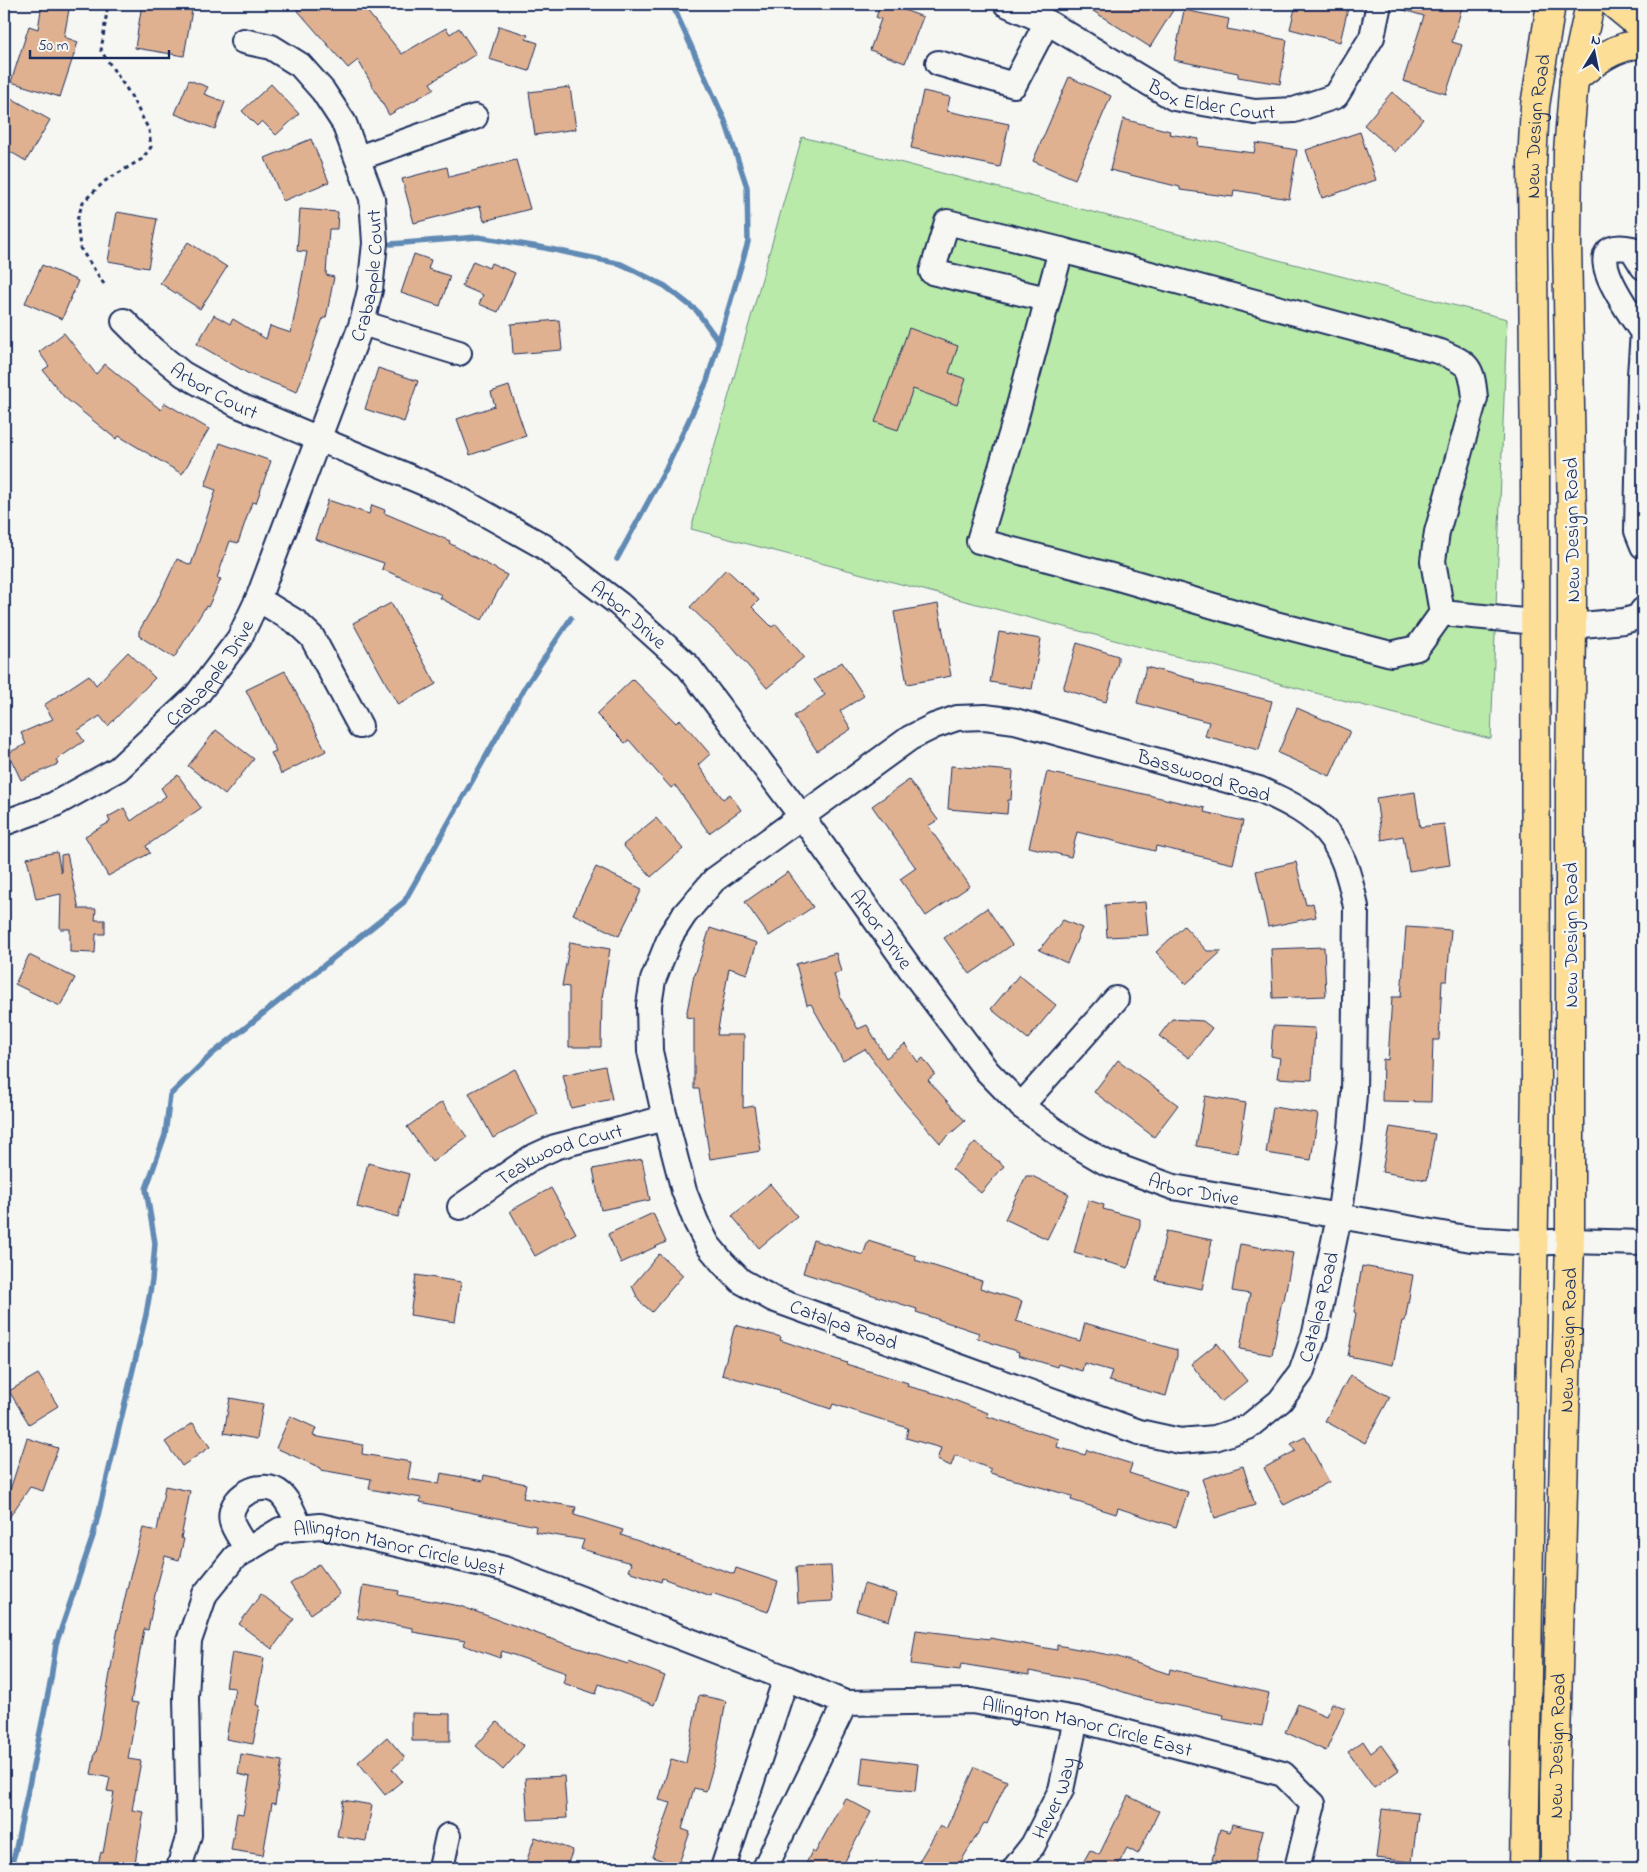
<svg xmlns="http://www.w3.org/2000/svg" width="1647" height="1872" font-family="'Indie Flower',sans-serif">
<rect width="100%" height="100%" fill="#f6f6f2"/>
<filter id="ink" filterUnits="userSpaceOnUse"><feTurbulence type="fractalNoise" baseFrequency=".02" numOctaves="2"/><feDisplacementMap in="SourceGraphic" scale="10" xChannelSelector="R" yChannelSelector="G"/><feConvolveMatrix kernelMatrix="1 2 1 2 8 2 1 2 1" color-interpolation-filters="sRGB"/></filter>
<g filter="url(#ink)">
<!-- green -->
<path fill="#baeaa9" stroke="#6a8c84" d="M 802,137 L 1507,319 L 1491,739 L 691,529 Z"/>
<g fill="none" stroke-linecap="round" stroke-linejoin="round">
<!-- stream -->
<path stroke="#618ab4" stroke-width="5.5" d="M 391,244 L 478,237 L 545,248 L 621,264 L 665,286 L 696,310 L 719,342
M 617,559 L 666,469 L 707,381 L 748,242 L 747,187 L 725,121 L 672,4
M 10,1868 L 15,1853 L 51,1679 L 56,1644 L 93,1536 L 146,1315 L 152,1280 L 155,1243 L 146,1189 L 165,1135 L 170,1095 L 212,1054 L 404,902 L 525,687 L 571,618"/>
</g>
<!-- building -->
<path fill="#e0b191" stroke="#1b2f5e" d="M 42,4 L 70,4 L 64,37 L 78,42 L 60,97 L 11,82 L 29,26 L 38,29 Z
M 142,4 L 193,4 L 184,56 L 135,48 Z
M 292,4 L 361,4 L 402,54 L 446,28 L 450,34 L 459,28 L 476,54 L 430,83 L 434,89 L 389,115 L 358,60 L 348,68 Z
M 881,4 L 888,4 L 923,17 L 905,63 L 870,50 L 881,19 L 876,17 Z
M 1082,4 L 1177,4 L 1150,47 Z
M 1296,4 L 1349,4 L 1340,42 L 1290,29 Z
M 1398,4 L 1463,4 L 1452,42 L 1462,45 L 1446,94 L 1403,81 L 1424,16 L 1397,8 Z
M 1184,10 L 1229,19 L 1227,29 L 1287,40 L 1280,84 L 1238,77 L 1238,73 L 1174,60 Z
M 499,26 L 528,35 L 526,39 L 538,43 L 529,71 L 489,59 Z
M 1069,77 L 1111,96 L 1075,179 L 1033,161 Z
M 189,80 L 208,87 L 204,94 L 225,102 L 215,129 L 175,114 Z
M 271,84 L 299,114 L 276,135 L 262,121 L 257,126 L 242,111 Z
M 570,87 L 576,129 L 535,135 L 529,92 Z
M 923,91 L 950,97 L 947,111 L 1009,124 L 1000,167 L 911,148 Z
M 1392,92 L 1423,119 L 1395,152 L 1364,125 Z
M 4,94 L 50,120 L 26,161 L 4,148 Z
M 1123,119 L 1170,131 L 1169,134 L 1199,139 L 1198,146 L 1254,153 L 1256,143 L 1297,150 L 1289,199 L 1234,190 L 1233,197 L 1180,190 L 1180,187 L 1110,170 Z
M 1360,132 L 1376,180 L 1322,198 L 1306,150 Z
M 311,139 L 329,182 L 283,201 L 265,158 Z
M 516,160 L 530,209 L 484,221 L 480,206 L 414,223 L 402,179 L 447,167 L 449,177 Z
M 300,209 L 338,212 L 337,229 L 329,229 L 326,275 L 334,277 L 326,318 L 323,318 L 297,392 L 249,374 L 197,344 L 214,315 L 230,324 L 233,319 L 266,339 L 270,326 L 291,333 L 307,252 L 297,251 Z
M 117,212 L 157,219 L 148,268 L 108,261 Z
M 188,242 L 227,267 L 200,309 L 160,283 Z
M 414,254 L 431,260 L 428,269 L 450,276 L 440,306 L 401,293 Z
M 473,261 L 489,268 L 491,263 L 515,273 L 498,312 L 479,304 L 483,295 L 462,286 Z
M 42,265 L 78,281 L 62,319 L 25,303 Z
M 559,320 L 562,350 L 513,354 L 511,324 Z
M 909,328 L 958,346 L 949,373 L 966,379 L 957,405 L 913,389 L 898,430 L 875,422 Z
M 64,333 L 96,374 L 105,364 L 161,410 L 165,403 L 209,429 L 182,474 L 119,436 L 116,439 L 64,397 L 43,370 L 49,366 L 39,352 Z
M 378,368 L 418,381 L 404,422 L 365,409 Z
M 509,386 L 526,436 L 470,455 L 457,419 L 495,406 L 491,392 Z
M 220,443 L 271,461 L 256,503 L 252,502 L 238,543 L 230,541 L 217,578 L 221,579 L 208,607 L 206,606 L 174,658 L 139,636 L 139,631 L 160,595 L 177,559 L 191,565 L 216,490 L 205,486 Z
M 328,500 L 369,514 L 372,505 L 385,510 L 384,513 L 450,541 L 449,543 L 507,575 L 482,620 L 440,598 L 442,595 L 382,569 L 384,563 L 315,539 Z
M 726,569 L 759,600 L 752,607 L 772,627 L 776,624 L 804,657 L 767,688 L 731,646 L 690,607 Z
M 391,603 L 436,684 L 398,705 L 353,623 Z
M 938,604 L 951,676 L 907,684 L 894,612 Z
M 999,632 L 1041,639 L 1032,689 L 990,682 Z
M 1077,643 L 1118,656 L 1118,662 L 1106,702 L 1063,689 Z
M 128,652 L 155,678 L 108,726 L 100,716 L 77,731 L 84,741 L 56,760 L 58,764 L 21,780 L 8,753 L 26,744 L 21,733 L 53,719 L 44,705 L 89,675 L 96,685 Z
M 842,662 L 864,696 L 840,711 L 851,729 L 817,751 L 794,716 L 825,695 L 814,680 Z
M 1146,667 L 1196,680 L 1195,682 L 1272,701 L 1259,750 L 1205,736 L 1209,722 L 1137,703 Z
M 285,671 L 326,751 L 281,774 L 271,753 L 276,751 L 246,690 Z
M 633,679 L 676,723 L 680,719 L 710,754 L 698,765 L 723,799 L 730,794 L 741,810 L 709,833 L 675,785 L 671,788 L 629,740 L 625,743 L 596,714 Z
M 1297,708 L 1350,731 L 1330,776 L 1278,753 Z
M 216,730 L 254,759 L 225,795 L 188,766 Z
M 951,766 L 1013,771 L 1011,800 L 1008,800 L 1007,814 L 948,809 Z
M 1047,772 L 1205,808 L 1204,812 L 1243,821 L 1233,864 L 1156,846 L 1155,851 L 1077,832 L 1071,857 L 1029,847 Z
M 178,775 L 201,808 L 146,846 L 150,853 L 108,876 L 85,836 L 110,822 L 108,817 L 124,808 L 131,821 L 166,796 L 161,788 Z
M 909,780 L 938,820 L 928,826 L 970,886 L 926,916 L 900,879 L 916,868 L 872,806 Z
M 1415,792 L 1420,827 L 1444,824 L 1450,865 L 1409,871 L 1403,836 L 1382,840 L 1376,798 Z
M 656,818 L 683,849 L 651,877 L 623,845 Z
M 57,852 L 61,873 L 61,855 L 67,854 L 79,909 L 96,909 L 95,920 L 105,920 L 105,934 L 96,934 L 95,953 L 70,952 L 70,929 L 60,929 L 61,894 L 36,899 L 27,858 Z
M 1296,862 L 1306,905 L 1313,903 L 1316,917 L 1268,927 L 1256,871 Z
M 596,867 L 642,889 L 619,936 L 573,914 Z
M 788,872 L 813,907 L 769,936 L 745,902 Z
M 1145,902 L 1148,935 L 1107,937 L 1105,905 Z
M 987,908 L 1012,945 L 970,974 L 944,938 Z
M 1063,920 L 1082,928 L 1067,963 L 1039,950 Z
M 1184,926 L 1207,951 L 1222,951 L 1186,984 L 1156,952 Z
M 1406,927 L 1451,930 L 1447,981 L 1442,981 L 1439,1040 L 1433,1040 L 1431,1102 L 1382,1101 L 1383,1059 L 1388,1060 L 1392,997 L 1401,997 Z
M 710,928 L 757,943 L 747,974 L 729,968 L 717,1035 L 744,1035 L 743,1108 L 754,1106 L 761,1151 L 710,1159 L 699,1089 L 694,1089 L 694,1018 L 686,1017 L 694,975 L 695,975 Z
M 570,942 L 610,949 L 602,998 L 601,1047 L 569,1047 L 569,987 L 562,986 Z
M 1324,947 L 1326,996 L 1273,998 L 1271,949 Z
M 836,953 L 841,972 L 834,974 L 841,999 L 858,1029 L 867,1025 L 886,1058 L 905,1044 L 918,1062 L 923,1058 L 935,1074 L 928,1080 L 965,1121 L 940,1143 L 904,1102 L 865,1049 L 843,1061 L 811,1004 L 807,1005 L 796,964 Z
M 29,955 L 75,978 L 60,1006 L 15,984 Z
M 1019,975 L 1056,1005 L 1028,1039 L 991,1009 Z
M 1172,1019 L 1203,1021 L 1212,1028 L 1189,1058 L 1159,1036 Z
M 1273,1026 L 1315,1028 L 1312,1080 L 1277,1078 L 1280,1058 L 1271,1056 Z
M 1118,1060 L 1178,1105 L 1154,1137 L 1094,1092 Z
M 605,1066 L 612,1099 L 571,1108 L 563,1075 Z
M 515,1069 L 538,1114 L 493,1138 L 469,1093 Z
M 1205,1096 L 1246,1103 L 1238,1153 L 1196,1146 Z
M 442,1102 L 467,1137 L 432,1162 L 407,1127 Z
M 1273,1107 L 1318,1114 L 1311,1160 L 1266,1153 Z
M 1390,1127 L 1435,1134 L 1427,1180 L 1382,1172 Z
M 975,1142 L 1004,1166 L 981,1193 L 952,1169 Z
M 642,1159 L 650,1200 L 601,1210 L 593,1169 Z
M 368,1163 L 409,1174 L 398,1217 L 357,1207 Z
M 1026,1176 L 1032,1176 L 1069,1194 L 1047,1239 L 1005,1219 Z
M 770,1184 L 797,1216 L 759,1248 L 732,1216 Z
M 551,1188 L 576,1233 L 535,1256 L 510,1211 Z
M 1088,1200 L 1104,1205 L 1103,1209 L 1140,1219 L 1140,1225 L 1128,1268 L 1074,1253 Z
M 653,1213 L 666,1242 L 621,1263 L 608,1234 Z
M 1166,1231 L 1212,1240 L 1202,1289 L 1156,1280 Z
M 813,1240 L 863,1255 L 868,1241 L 916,1256 L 915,1260 L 982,1281 L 980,1288 L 1022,1301 L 1016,1321 L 1080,1341 L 1085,1323 L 1177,1350 L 1177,1356 L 1166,1396 L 1109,1381 L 1112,1371 L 1084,1363 L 1082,1371 L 1058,1364 L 1057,1367 L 1018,1355 L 1019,1352 L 977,1338 L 979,1333 L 916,1312 L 917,1309 L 803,1273 Z
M 1240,1244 L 1293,1253 L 1284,1300 L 1282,1300 L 1272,1355 L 1240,1349 L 1250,1294 L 1232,1291 Z
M 659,1254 L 683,1275 L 652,1312 L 639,1301 L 632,1286 Z
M 1362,1266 L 1413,1275 L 1405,1321 L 1402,1321 L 1393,1365 L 1348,1356 L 1356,1313 L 1354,1312 Z
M 416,1275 L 461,1282 L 455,1322 L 410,1315 Z
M 735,1325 L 781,1337 L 780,1340 L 847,1363 L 846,1364 L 908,1383 L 907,1386 L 941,1395 L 988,1413 L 986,1416 L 1059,1439 L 1057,1447 L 1085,1455 L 1087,1450 L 1132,1464 L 1129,1473 L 1188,1492 L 1176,1527 L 1118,1508 L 1116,1514 L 1071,1500 L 1072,1496 L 990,1473 L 991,1469 L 955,1455 L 951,1466 L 937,1460 L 941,1448 L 906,1438 L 908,1428 L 833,1404 L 831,1409 L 780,1392 L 780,1390 L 722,1375 Z
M 1217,1343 L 1247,1381 L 1221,1402 L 1191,1364 Z
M 38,1374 L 58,1406 L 29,1424 L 9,1391 Z
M 1350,1375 L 1390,1397 L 1365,1443 L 1325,1421 Z
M 230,1398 L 263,1404 L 257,1439 L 224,1433 Z
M 290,1416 L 316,1428 L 313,1436 L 363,1445 L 362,1454 L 411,1462 L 408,1479 L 439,1484 L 441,1473 L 483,1481 L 484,1475 L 526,1484 L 523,1498 L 576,1507 L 574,1515 L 623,1530 L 621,1535 L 734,1574 L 736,1568 L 778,1582 L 768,1612 L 712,1593 L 711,1596 L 662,1578 L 661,1582 L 628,1571 L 631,1563 L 581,1549 L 584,1540 L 535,1532 L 536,1526 L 420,1502 L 421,1498 L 369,1489 L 371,1479 L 321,1470 L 321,1468 L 276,1448 Z
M 193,1423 L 210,1447 L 182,1466 L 165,1442 Z
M 1305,1437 L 1329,1482 L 1284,1505 L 1264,1468 L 1295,1451 L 1291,1444 Z
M 27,1438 L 58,1448 L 43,1491 L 30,1487 L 4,1525 L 4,1508 Z
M 1243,1466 L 1255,1505 L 1215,1518 L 1202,1479 Z
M 165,1486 L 190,1491 L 181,1538 L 184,1539 L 179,1560 L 165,1556 L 156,1590 L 148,1630 L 144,1629 L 131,1702 L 138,1703 L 128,1759 L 141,1761 L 132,1810 L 144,1812 L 134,1868 L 97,1868 L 101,1852 L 103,1853 L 114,1792 L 107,1791 L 110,1778 L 91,1774 L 95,1753 L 96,1753 L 118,1628 L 130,1576 L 143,1528 L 157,1531 Z
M 319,1564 L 340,1594 L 311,1614 L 290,1584 Z
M 831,1566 L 833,1601 L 798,1603 L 796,1567 Z
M 864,1584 L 897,1594 L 889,1621 L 856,1611 Z
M 363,1585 L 399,1591 L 398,1595 L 460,1606 L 563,1643 L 628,1664 L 629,1662 L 665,1676 L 654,1705 L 599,1684 L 596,1694 L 563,1683 L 566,1673 L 502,1651 L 500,1658 L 463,1645 L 465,1641 L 413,1632 L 413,1628 L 357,1618 Z
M 261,1594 L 294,1619 L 272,1649 L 239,1624 Z
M 916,1630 L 990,1639 L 990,1638 L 1057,1650 L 1057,1645 L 1115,1656 L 1169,1674 L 1170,1669 L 1269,1693 L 1262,1726 L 1223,1719 L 1224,1715 L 1145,1699 L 1099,1684 L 1029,1671 L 1029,1675 L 961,1664 L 960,1670 L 911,1664 Z
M 232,1652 L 264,1658 L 256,1705 L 260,1706 L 253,1744 L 226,1739 L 235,1688 L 226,1687 Z
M 699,1695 L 726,1701 L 716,1756 L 706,1791 L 694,1788 L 682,1829 L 690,1832 L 678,1866 L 652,1857 L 671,1803 L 659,1800 L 671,1759 L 686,1763 Z
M 1332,1703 L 1345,1708 L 1326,1751 L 1285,1732 L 1298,1704 L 1326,1716 Z
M 412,1713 L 450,1714 L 450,1741 L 412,1741 Z
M 497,1722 L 524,1746 L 503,1770 L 476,1746 Z
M 387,1737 L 405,1758 L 392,1769 L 402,1781 L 385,1795 L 358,1762 Z
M 1363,1741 L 1371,1753 L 1381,1745 L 1399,1770 L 1374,1788 L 1348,1752 Z
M 241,1754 L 282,1761 L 275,1804 L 272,1803 L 263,1855 L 231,1850 L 237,1813 L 243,1814 L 250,1777 L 238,1774 Z
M 863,1757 L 918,1764 L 915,1791 L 860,1785 Z
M 975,1767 L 1007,1781 L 987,1824 L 984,1823 L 957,1868 L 915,1868 L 940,1826 L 946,1829 Z
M 564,1776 L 567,1818 L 528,1820 L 525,1778 Z
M 1128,1796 L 1159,1811 L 1138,1854 L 1127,1848 L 1118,1865 L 1123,1868 L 1080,1868 L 1090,1850 L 1099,1855 Z
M 845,1798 L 871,1812 L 843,1865 L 850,1868 L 804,1868 L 812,1851 L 815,1853 Z
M 343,1800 L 372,1805 L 366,1841 L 337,1836 Z
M 1382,1809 L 1418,1813 L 1412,1862 L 1376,1858 Z
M 1232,1824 L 1263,1831 L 1253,1868 L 1246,1868 L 1212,1860 L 1220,1829 L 1230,1832 Z
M 535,1837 L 573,1850 L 566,1868 L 524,1868 Z"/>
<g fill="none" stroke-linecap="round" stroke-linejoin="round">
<!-- minor casing -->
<g stroke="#1b2f5e" stroke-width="28">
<g id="minor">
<path id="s1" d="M 1006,4 L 1047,22 L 1174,98 L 1255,112 L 1294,110 L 1336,96 L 1372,37 L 1379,4"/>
<path d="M 938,63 L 1014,85 L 1047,22"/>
<path d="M 358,158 L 475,117"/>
<path d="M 1047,299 L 932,272 L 947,222 L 1061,250"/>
<path id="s2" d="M 124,321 L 151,348 L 183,374 L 238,405 L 448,493 L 543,546 L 619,604 L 688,666 L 802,817 L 912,971 L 987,1071 L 1021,1106 L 1066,1139 L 1105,1162 L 1173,1187 L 1471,1239 L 1534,1243 L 1570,1241 L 1643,1243"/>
<path d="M 362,323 L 459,353"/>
<path d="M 1643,332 L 1640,375 L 1637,531 L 1643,546"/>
<path d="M 1643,333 C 1632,316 1571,236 1632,249 L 1643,267"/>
<path d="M 258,599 L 296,622 L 312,637 L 360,726"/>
<path d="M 1442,613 L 1433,561 L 1437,532 L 1475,398 C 1472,366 1469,364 1441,352 L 1061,250 L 1013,428 L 979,541 L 1108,575 L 1272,623 L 1391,654 L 1417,648 L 1442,613 L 1535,622"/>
<path d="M 1572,626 L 1624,621 L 1638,617 L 1643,610"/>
<path d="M 985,717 L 1015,721 L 1259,789 C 1324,818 1342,836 1356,907 L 1354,1094 L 1350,1140 L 1339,1217 L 1315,1333 L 1301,1373 L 1280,1401 L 1248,1427 L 1215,1438 L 1180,1441 L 1139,1432 L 773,1299 L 741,1281 L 723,1263 L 708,1245 L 696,1222 L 684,1191 L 665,1118 L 650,1051 L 649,1005 L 653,980 L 671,935 L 684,915 L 714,880 L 910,738 L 934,726 L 957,718 Z"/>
<path id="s3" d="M 4,823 L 53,805 L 118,769 L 196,696 L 239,639 L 258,599 L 362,323 L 370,290 L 375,243 L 372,198 L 344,123 L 323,91 L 300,65 L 271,47 L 243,41"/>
<path d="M 1021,1106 L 1116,999"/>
<path id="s4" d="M 460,1207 L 531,1158 L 555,1147 L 665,1118"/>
<path d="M 247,1550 C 243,1541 234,1531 232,1522 C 226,1497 263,1477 281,1494 C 290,1503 295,1516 300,1528"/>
<path id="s5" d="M 179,1868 L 189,1835 L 186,1697 L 189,1641 L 205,1594 L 235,1557 L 247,1550 L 280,1530 L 320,1526 L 504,1569 L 786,1678 L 845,1703 L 972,1701 L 1076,1719 L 1283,1774 L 1313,1804 L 1297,1868"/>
<path d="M 441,1868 L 448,1836"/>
<path d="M 723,1868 L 786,1678"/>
<path d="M 765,1868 L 845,1703"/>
<path id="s6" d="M 1015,1868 L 1033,1845 L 1061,1790 L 1076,1719"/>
</g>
</g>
<!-- major casing -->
<g stroke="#1b2f5e" stroke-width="31">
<g id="major">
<path d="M 1614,4 L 1643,28"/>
<path d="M 1574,79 C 1594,62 1615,45 1643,44"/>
<path id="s7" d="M 1524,1868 L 1536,1079 L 1535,468 L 1532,164 L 1535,106 L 1551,4"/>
<path id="s8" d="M 1555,1868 L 1555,1775 L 1570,1241 L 1570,782 L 1572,626 L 1572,517 L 1567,242 L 1568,152 L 1574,79 L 1590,4"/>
</g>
</g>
<!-- path -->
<path stroke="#1b2f5e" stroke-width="3" stroke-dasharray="4 4" stroke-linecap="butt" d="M 104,284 L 80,248 L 77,220 L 83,202 L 105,181 L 142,159 L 151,147 L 149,130 L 130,94 L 101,51 L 108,4"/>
<!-- minor -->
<use href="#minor" stroke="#f6f6f2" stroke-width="24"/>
<!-- major -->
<use href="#major" stroke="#fdde96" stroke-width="28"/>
</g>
</g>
<g text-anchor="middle" stroke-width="5" stroke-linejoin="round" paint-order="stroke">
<!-- street labels -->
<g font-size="20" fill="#1b2f5e" stroke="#f6f6f2">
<text dy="7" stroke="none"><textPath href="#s1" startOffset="230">Box Elder Court</textPath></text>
<text dy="7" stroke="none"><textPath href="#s7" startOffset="1742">New Design Road</textPath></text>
<text dy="7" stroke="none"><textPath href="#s3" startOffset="692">Crabapple Court</textPath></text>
<text dy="7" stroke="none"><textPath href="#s2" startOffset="115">Arbor Court</textPath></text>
<text transform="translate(1571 530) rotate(-91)" y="7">New Design Road</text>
<text dy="7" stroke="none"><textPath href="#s2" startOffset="589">Arbor Drive</textPath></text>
<text dy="7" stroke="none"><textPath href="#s3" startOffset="260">Crabapple Drive</textPath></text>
<text transform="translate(1204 775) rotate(17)" y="7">Basswood Road</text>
<text dy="7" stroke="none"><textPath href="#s2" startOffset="994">Arbor Drive</textPath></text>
<text transform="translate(1570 935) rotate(-90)" y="7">New Design Road</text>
<text dy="7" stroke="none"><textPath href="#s4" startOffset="114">Teakwood Court</textPath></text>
<text dy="7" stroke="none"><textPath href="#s2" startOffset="1414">Arbor Drive</textPath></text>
<text transform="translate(1318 1307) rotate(-76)" y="7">Catalpa Road</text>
<text transform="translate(844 1324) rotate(20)" y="7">Catalpa Road</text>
<text dy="7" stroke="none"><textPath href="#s8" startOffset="528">New Design Road</textPath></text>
<text dy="7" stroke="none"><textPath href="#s5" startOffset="500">Allington Manor Circle West</textPath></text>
<text dy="7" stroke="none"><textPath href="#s5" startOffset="1219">Allington Manor Circle East</textPath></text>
<text dy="7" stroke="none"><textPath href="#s8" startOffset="122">New Design Road</textPath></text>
<text dy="7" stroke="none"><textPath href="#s6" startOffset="81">Hever Way</textPath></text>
</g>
</g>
<!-- margin -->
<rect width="1647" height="1872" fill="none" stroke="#f6f6f2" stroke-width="20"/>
<rect x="10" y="10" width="1627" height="1852" fill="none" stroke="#1b2f5e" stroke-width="2" filter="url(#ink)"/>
<!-- north arrow -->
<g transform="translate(1594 52) rotate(10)" stroke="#f6f6f2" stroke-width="4" paint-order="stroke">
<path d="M0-4L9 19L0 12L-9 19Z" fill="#1b2f5e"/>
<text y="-8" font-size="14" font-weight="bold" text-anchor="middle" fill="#1b2f5e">N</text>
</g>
<!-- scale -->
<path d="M30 50v8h139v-8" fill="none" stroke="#1b2f5e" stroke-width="2.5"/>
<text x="38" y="50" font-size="15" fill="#1b2f5e" stroke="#f6f6f2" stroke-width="4" paint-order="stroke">50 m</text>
</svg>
